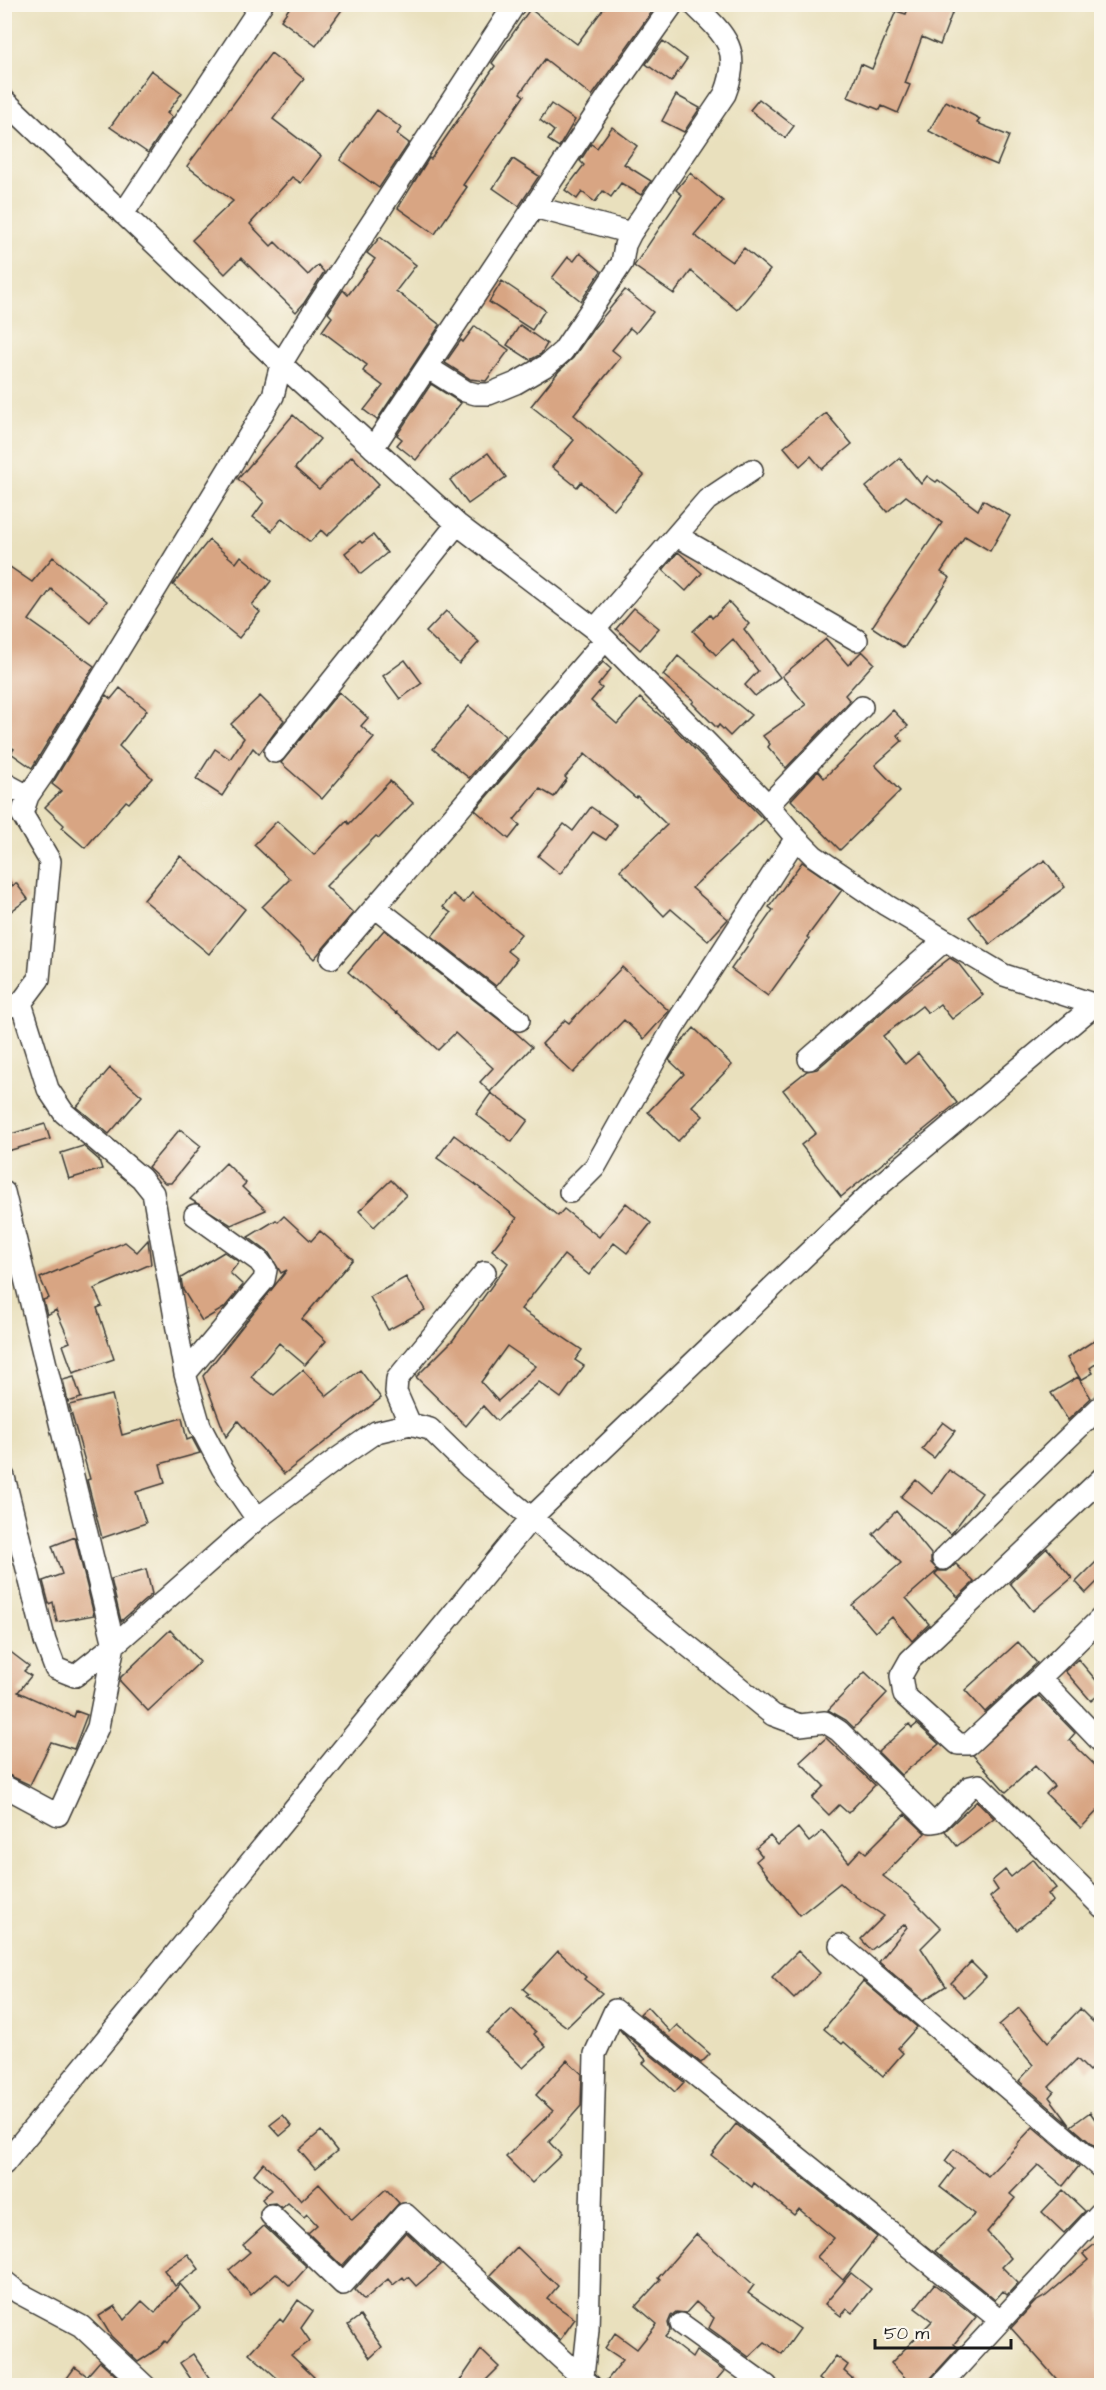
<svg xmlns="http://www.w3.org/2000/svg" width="1106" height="2390" font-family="'Architects Daughter',sans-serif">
<rect width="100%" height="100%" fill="#fbf7ec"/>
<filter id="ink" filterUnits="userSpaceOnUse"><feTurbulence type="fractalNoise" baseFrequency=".0167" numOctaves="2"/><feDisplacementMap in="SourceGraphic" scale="12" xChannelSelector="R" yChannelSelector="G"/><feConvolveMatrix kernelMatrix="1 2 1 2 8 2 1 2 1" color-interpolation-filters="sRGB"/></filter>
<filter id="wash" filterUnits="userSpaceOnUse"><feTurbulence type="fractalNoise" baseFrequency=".008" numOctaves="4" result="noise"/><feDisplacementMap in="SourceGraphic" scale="24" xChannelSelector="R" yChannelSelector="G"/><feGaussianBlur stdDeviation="1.35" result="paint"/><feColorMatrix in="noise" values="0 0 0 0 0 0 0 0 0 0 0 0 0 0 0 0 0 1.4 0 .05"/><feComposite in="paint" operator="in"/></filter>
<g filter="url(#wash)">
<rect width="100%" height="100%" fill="#e9e0bd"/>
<g id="blocks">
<!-- building -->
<path fill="#d8a583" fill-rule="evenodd" d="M 292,4 L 346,4 L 316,46 L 281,20 Z
M 607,4 L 640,4 L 651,13 L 592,96 L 545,59 L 520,93 L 524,96 L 463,185 L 467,187 L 435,234 L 398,208 L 429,158 L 431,159 L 495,66 L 492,63 L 530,9 L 577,44 Z
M 910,4 L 944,4 L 954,8 L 940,45 L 922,37 L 905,83 L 910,85 L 898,113 L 882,106 L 880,110 L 848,97 L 861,64 L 872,69 L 896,11 L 906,14 Z
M 663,41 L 687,59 L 671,82 L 646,64 Z
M 271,53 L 304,79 L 273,119 L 321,156 L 301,183 L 292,177 L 250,224 L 271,246 L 275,242 L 308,275 L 318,265 L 324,272 L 304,303 L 296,312 L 241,258 L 225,274 L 192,240 L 233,201 L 187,166 Z
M 151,70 L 182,93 L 167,113 L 172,117 L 148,153 L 110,127 Z
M 676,95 L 700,108 L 684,132 L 662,121 Z
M 759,99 L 794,126 L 785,138 L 750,110 Z
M 946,101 L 980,119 L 977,123 L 1009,136 L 997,165 L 978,157 L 929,131 Z
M 551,104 L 575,120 L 559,147 L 548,140 L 554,131 L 540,120 Z
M 377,110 L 401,128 L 397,134 L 409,143 L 379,188 L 340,160 Z
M 612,127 L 637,146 L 624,164 L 651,181 L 641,195 L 621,183 L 611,197 L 603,191 L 595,202 L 582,192 L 577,199 L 565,190 L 584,165 L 580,161 L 591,144 L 597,148 Z
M 513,159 L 539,176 L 519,206 L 493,188 Z
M 690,173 L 723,201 L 694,235 L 732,262 L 744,248 L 770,270 L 737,310 L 691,271 L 674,294 L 634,266 L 682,195 L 676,190 Z
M 380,237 L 416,265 L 396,291 L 440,325 L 377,420 L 364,410 L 383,386 L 363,371 L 367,365 L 322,331 L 332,317 L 328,313 L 343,290 L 348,295 L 375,259 L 367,253 Z
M 580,253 L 601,271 L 581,301 L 552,278 L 568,257 L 574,261 Z
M 502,281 L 545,310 L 532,330 L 489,302 Z
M 625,290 L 653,312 L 636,333 L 630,328 L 612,350 L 621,357 L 574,415 L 644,475 L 614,510 L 581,482 L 577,487 L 552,467 L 574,440 L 531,406 L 559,371 L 573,358 L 593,329 Z
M 520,325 L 547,344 L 541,354 L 530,360 L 507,345 Z
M 475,326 L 509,350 L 486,381 L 470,379 L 445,363 L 461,340 L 463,342 Z
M 431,384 L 461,403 L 416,460 L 397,445 L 402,439 L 397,435 Z
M 826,413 L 852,444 L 822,469 L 811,456 L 800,466 L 784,447 Z
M 293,415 L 320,439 L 295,468 L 319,489 L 352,456 L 379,484 L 327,536 L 321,530 L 310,542 L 282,518 L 272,531 L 253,517 L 264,502 L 238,479 Z
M 488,453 L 506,477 L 468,504 L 450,480 Z
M 900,458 L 921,484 L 927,476 L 936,482 L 938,480 L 978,510 L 983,500 L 1010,516 L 990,551 L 965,536 L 941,572 L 950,578 L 904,648 L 872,627 L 942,523 L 906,496 L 887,512 L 866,487 Z
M 373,535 L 387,553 L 361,574 L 345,553 L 360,541 L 362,543 Z
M 209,540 L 236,563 L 241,556 L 271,581 L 252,605 L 260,612 L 239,638 L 173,585 Z
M 678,552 L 702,573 L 686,591 L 663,570 Z
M 53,557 L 107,601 L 90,622 L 51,589 L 29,620 L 94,666 L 32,768 L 11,753 L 14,749 L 4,742 L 4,563 L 32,582 Z
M 729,602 L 749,624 L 744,629 L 780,677 L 755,696 L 745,685 L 758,671 L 733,639 L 716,655 L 693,631 L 710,615 L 712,618 Z
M 634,608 L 659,628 L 640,650 L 616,629 Z
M 446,611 L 479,642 L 459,664 L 426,632 Z
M 826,639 L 848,665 L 862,651 L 874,663 L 845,695 L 850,701 L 786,768 L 768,747 L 770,744 L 763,736 L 806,705 L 782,676 Z
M 678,656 L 751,715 L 730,736 L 719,725 L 717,728 L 692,703 L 694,701 L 663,675 Z
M 405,660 L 422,683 L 400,699 L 383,676 Z
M 603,662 L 611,669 L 598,685 L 602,688 L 591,701 L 617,724 L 640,698 L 672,726 L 764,820 L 692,888 L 728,919 L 708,941 L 671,909 L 664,916 L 620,870 L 667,825 L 637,796 L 636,798 L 585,754 L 565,777 L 567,779 L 554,797 L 540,789 L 514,820 L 520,825 L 509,839 L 475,810 Z
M 120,688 L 147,710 L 119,746 L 152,778 L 129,803 L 126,801 L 85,848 L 62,828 L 64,825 L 45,807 L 61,791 L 52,784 L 106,695 L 111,699 Z
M 339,692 L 368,718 L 361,726 L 374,738 L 322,799 L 281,763 Z
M 260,696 L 284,720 L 259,754 L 253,748 L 222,796 L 196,779 L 215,749 L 230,759 L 244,738 L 231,724 Z
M 469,706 L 505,736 L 469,778 L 433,749 Z
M 893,710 L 908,726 L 897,735 L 902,741 L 875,765 L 900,791 L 840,850 L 791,800 L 818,771 L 824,778 Z
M 390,781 L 413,803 L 379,838 L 376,836 L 326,886 L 353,913 L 314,959 L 262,907 L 290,879 L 254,845 L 277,821 L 314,855 L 347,821 L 349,824 Z
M 591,807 L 617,825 L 606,840 L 593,832 L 560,874 L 538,856 L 564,824 L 573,831 Z
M 180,856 L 245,909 L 209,954 L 144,900 Z
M 1045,860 L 1065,887 L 990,944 L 969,917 Z
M 802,862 L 842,890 L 807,937 L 809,939 L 768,996 L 731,969 L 773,910 L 769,907 Z
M 4,874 L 13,886 L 16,883 L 28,899 L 4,916 Z
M 472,893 L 521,934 L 507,951 L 517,959 L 496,986 L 432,936 L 451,913 L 443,907 L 453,894 L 464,903 Z
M 384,930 L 515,1032 L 532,1047 L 490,1092 L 480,1082 L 493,1068 L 455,1033 L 438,1050 L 397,1012 L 396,1013 L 348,972 Z
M 950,958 L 958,963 L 983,995 L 952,1019 L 940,1004 L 928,1013 L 922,1006 L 883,1036 L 905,1064 L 918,1053 L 957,1103 L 841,1197 L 801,1145 L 816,1133 L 783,1090 L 807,1071 L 817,1069 L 904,993 Z
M 622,967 L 669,1011 L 644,1039 L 624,1020 L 573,1073 L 542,1044 L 565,1020 L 569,1023 Z
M 694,1028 L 732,1065 L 692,1106 L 703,1116 L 678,1141 L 648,1112 L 684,1074 L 669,1060 L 678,1046 Z
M 110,1068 L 142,1096 L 109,1134 L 77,1107 Z
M 491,1093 L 528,1120 L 512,1142 L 476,1114 Z
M 45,1124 L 50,1139 L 4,1152 L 4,1136 Z
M 180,1129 L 201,1146 L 171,1183 L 165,1183 L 148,1167 Z
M 454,1135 L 504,1172 L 558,1216 L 564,1209 L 599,1237 L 626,1203 L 651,1223 L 627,1253 L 614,1243 L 589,1275 L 564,1255 L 521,1309 L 582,1350 L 575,1360 L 584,1366 L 561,1398 L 539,1382 L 497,1421 L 483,1406 L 466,1426 L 416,1377 L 453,1340 L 508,1263 L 492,1250 L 517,1218 L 475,1184 L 437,1158 ZM 507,1346 L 536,1366 L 498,1401 L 481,1382 Z
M 83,1146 L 99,1160 L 102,1169 L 69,1179 L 61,1153 Z
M 226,1163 L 246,1183 L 242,1187 L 266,1210 L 231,1225 L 190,1199 Z
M 391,1180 L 406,1195 L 374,1227 L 359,1211 Z
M 284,1216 L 311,1241 L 320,1231 L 353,1259 L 302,1319 L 326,1341 L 305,1365 L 279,1343 L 251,1377 L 274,1395 L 303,1370 L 327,1396 L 360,1370 L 381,1398 L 284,1474 L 238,1421 L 226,1437 L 203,1376 L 287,1270 L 281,1273 L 269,1253 L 248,1237 L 276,1220 L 278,1222 Z
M 148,1240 L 151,1264 L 94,1289 L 102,1306 L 97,1308 L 114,1359 L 73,1373 L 63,1345 L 70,1342 L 56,1310 L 47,1315 L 43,1300 L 49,1298 L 40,1278 L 125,1242 L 137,1252 Z
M 224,1252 L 239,1262 L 230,1273 L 243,1285 L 224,1308 L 202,1321 L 183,1290 L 181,1278 Z
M 406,1277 L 425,1310 L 388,1330 L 370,1297 Z
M 1101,1336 L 1101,1360 L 1090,1368 L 1093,1373 L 1081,1380 L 1067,1358 Z
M 74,1377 L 81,1398 L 68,1402 L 63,1380 Z
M 1078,1377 L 1091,1398 L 1068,1420 L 1051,1393 Z
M 112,1395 L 122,1435 L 182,1418 L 187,1440 L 192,1438 L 200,1453 L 160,1464 L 165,1483 L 136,1492 L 146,1523 L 102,1538 L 87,1480 L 90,1479 L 69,1405 Z
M 943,1422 L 955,1431 L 934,1458 L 922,1449 Z
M 949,1470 L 982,1493 L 951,1534 L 901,1497 L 916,1480 L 932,1494 Z
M 896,1511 L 931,1554 L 931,1563 L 938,1570 L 906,1598 L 929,1624 L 912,1641 L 892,1617 L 875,1632 L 852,1605 L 901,1563 L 873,1534 Z
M 75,1537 L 94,1615 L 57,1622 L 53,1602 L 49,1604 L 43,1581 L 62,1574 L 52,1546 Z
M 1047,1548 L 1072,1578 L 1033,1611 L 1010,1583 Z
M 1101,1557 L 1101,1578 L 1086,1593 L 1076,1582 Z
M 956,1564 L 974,1582 L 958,1597 L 935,1574 L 938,1571 L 947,1571 Z
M 146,1569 L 152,1594 L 121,1621 L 111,1579 Z
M 170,1630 L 200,1662 L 148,1711 L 120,1681 L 121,1677 Z
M 1018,1642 L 1037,1663 L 985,1712 L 965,1690 Z
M 4,1647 L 29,1666 L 24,1671 L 31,1676 L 18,1692 L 74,1717 L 76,1711 L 87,1715 L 74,1749 L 51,1742 L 30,1785 L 4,1773 Z
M 1078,1659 L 1101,1686 L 1101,1693 L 1091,1701 L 1065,1671 Z
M 865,1672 L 887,1693 L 854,1728 L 846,1720 L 828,1710 Z
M 1039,1696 L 1075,1733 L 1069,1740 L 1101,1771 L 1101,1807 L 1081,1828 L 1046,1794 L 1054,1786 L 1035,1766 L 1006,1792 L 973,1755 Z
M 909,1724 L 912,1728 L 917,1724 L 939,1744 L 901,1775 L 878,1752 Z
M 826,1738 L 875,1785 L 848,1813 L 839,1805 L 829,1815 L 812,1798 L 824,1786 L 800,1762 Z
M 977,1801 L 994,1818 L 957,1846 L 945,1831 Z
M 905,1814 L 925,1833 L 883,1876 L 908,1895 L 941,1928 L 921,1948 L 946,1986 L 924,2000 L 879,1962 L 907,1927 L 905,1924 L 871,1950 L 861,1939 L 884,1916 L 856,1897 L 840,1883 L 800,1915 L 756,1861 L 762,1856 L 756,1848 L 770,1836 L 778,1845 L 798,1828 L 809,1842 L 823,1831 L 849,1862 L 861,1849 L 866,1853 Z
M 1033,1859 L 1056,1888 L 1048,1894 L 1053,1901 L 1017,1930 L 990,1897 L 998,1890 L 992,1881 L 1005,1870 L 1011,1877 Z
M 558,1951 L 586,1977 L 584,1979 L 602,1993 L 567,2027 L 526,1996 L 529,1994 L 523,1989 Z
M 798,1951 L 820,1973 L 794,1999 L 772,1977 Z
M 971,1962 L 986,1977 L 965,1998 L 951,1983 Z
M 863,1981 L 917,2027 L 898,2048 L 903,2053 L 883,2076 L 844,2042 L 842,2044 L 824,2029 Z
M 647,2007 L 670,2032 L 677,2025 L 710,2054 L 701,2063 L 640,2014 Z
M 1019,2008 L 1048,2042 L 1080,2009 L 1101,2030 L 1101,2059 L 1089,2071 L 1077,2059 L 1049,2087 L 1054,2091 L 1049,2097 L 1070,2125 L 1019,2081 L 1033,2065 L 999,2025 Z
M 512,2009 L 536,2032 L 534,2034 L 546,2047 L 523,2068 L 487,2033 Z
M 620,2030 L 684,2082 L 675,2092 L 643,2063 L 646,2060 Z
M 567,2060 L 582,2074 L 581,2106 L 549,2142 L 561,2155 L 532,2183 L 506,2157 L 553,2111 L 536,2095 Z
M 1090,2112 L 1101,2128 L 1101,2152 L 1071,2126 Z
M 283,2115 L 292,2126 L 280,2136 L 270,2125 Z
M 736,2124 L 877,2237 L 843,2280 L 817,2257 L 834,2238 L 799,2209 L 794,2215 L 754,2183 L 752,2187 L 711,2155 Z
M 1033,2127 L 1079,2166 L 1063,2186 L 1038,2165 L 1010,2194 L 1015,2198 L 987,2232 L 1011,2258 L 1002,2267 L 1018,2283 L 1007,2295 L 1003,2291 L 995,2300 L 935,2251 L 975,2214 L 940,2187 L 954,2169 L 945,2161 L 954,2149 L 988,2176 L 1018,2145 L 1017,2144 Z
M 321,2131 L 337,2151 L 315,2169 L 299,2150 Z
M 263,2163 L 284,2181 L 301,2201 L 319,2184 L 352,2220 L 386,2189 L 399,2203 L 342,2266 L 308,2233 L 317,2225 L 307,2214 L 304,2217 L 288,2203 L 282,2208 L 275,2203 L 266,2204 L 262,2199 L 272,2190 L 254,2174 Z
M 1063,2190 L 1085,2211 L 1064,2233 L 1042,2212 Z
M 264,2226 L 307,2267 L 290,2286 L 276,2273 L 251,2295 L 229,2270 L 250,2252 L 243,2245 Z
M 406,2232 L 441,2265 L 416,2286 L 408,2277 L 405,2280 L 403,2277 L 393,2285 L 388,2279 L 364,2300 L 355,2290 Z
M 696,2234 L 754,2285 L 748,2293 L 800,2329 L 782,2354 L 765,2342 L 749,2357 L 709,2328 L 714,2318 L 696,2302 L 686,2313 L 676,2312 L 671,2316 L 668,2323 L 670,2331 L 665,2337 L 692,2358 L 696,2351 L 724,2371 L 712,2385 L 603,2385 L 623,2360 L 605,2348 L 615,2333 L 637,2349 L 657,2324 L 636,2306 L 660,2280 L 658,2278 Z
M 1101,2239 L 1101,2385 L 1062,2385 L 1011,2328 L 1035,2302 L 1046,2296 L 1088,2260 L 1083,2254 Z
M 517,2247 L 558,2286 L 547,2299 L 575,2319 L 560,2340 L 490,2275 Z
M 188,2254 L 199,2269 L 175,2286 L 164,2270 Z
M 851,2273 L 871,2289 L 852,2313 L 847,2309 L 841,2316 L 825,2304 Z
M 180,2284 L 201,2309 L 184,2322 L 167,2343 L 165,2341 L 158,2349 L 138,2362 L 111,2336 L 99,2316 L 115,2306 L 124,2320 L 142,2301 L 155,2313 Z
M 934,2284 L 976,2317 L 954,2344 L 958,2348 L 930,2379 L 923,2385 L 912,2385 L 891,2363 L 932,2321 L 915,2308 Z
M 298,2300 L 313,2311 L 301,2328 L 310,2341 L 291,2355 L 314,2377 L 306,2385 L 285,2385 L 249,2353 L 280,2319 L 283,2322 Z
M 360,2316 L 382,2347 L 370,2358 L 348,2325 Z
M 481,2350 L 499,2367 L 481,2385 L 457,2385 Z
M 193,2354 L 210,2379 L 201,2385 L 195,2385 L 180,2363 Z
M 836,2356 L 848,2365 L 844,2371 L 860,2385 L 827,2385 L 819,2379 Z
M 100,2361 L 126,2385 L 99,2385 L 87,2376 Z
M 75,2367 L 87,2376 L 80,2385 L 62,2385 Z"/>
</g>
</g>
<g filter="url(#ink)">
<use href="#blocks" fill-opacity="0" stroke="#3b3934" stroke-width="1.5"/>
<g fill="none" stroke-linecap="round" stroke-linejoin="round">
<!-- street casing -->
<g stroke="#3b3934" stroke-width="24">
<path id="street" d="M 4,100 L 281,364 L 457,524 L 595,629 L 768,805 L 796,838 L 814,856 L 886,905 L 1004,975 L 1102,1007
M 534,207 L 631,233
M 123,214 L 262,4
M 427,367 L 465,391 L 476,394 L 489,394 L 516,383 L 547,365 L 563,351 L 610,281 L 622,263 L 625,245 L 631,233 L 725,94 C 743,49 724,34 693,4
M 373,448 L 608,96 L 673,4
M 677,536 L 857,640
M 595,629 L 707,500 L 752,470
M 275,752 L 457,524
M 4,783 L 28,796 L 44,773 L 273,396 L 281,364 L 308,320 L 515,4
M 768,805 L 862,707
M 375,907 L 519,1020
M 331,958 L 605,640
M 21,1003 L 48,1089 L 64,1113 L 141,1178 L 153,1193 L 185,1374 L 200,1426 L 222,1468 L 257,1519
M 4,1008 L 21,1003 L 39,979 L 50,861 L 22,814 L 28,796
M 809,1059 L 944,941
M 4,1192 L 114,1645 L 75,1676 L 55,1668 L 45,1641 L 4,1477
M 570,1192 L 595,1167 L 673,1028 L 796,838
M 185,1374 L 264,1280 L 266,1270 L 259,1261 L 195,1215
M 410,1424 L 396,1392 L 397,1379 L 485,1272
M 1102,1478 L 910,1660 L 901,1676 L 904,1695 L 958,1744 L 969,1744 L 1040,1678 L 1102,1617
M 943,1559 L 1102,1405
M 1040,1678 L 1102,1743
M 4,1786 L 58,1815 L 98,1727 L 114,1645 L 257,1519 L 334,1461 L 376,1432 L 410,1424 L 430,1429 L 469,1467 L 773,1715 L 800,1725 L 825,1722 L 839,1731 L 931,1822 L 938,1821 L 970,1787 L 979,1785 L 1102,1907
M 840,1945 L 1102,2169
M 4,2164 L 532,1517 L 875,1189 L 1096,1004
M 271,2215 L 343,2284 L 405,2214 L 590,2385
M 4,2281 L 19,2293 L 81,2326 L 145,2386
M 681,2324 L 767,2386
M 582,2386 L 588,2330 L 595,2054 L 615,2010 L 1000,2320
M 940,2386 L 1102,2211"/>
</g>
<!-- street -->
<use href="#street" stroke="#fff" stroke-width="21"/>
</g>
</g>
<!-- margin -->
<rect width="1106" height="2390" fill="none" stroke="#fbf7ec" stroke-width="24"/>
<!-- scale -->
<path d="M875 2339v9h136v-9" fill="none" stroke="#1c1c1c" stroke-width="3"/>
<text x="884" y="2339" font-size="18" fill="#1c1c1c" stroke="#fbf7ec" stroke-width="4.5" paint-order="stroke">50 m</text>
</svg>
